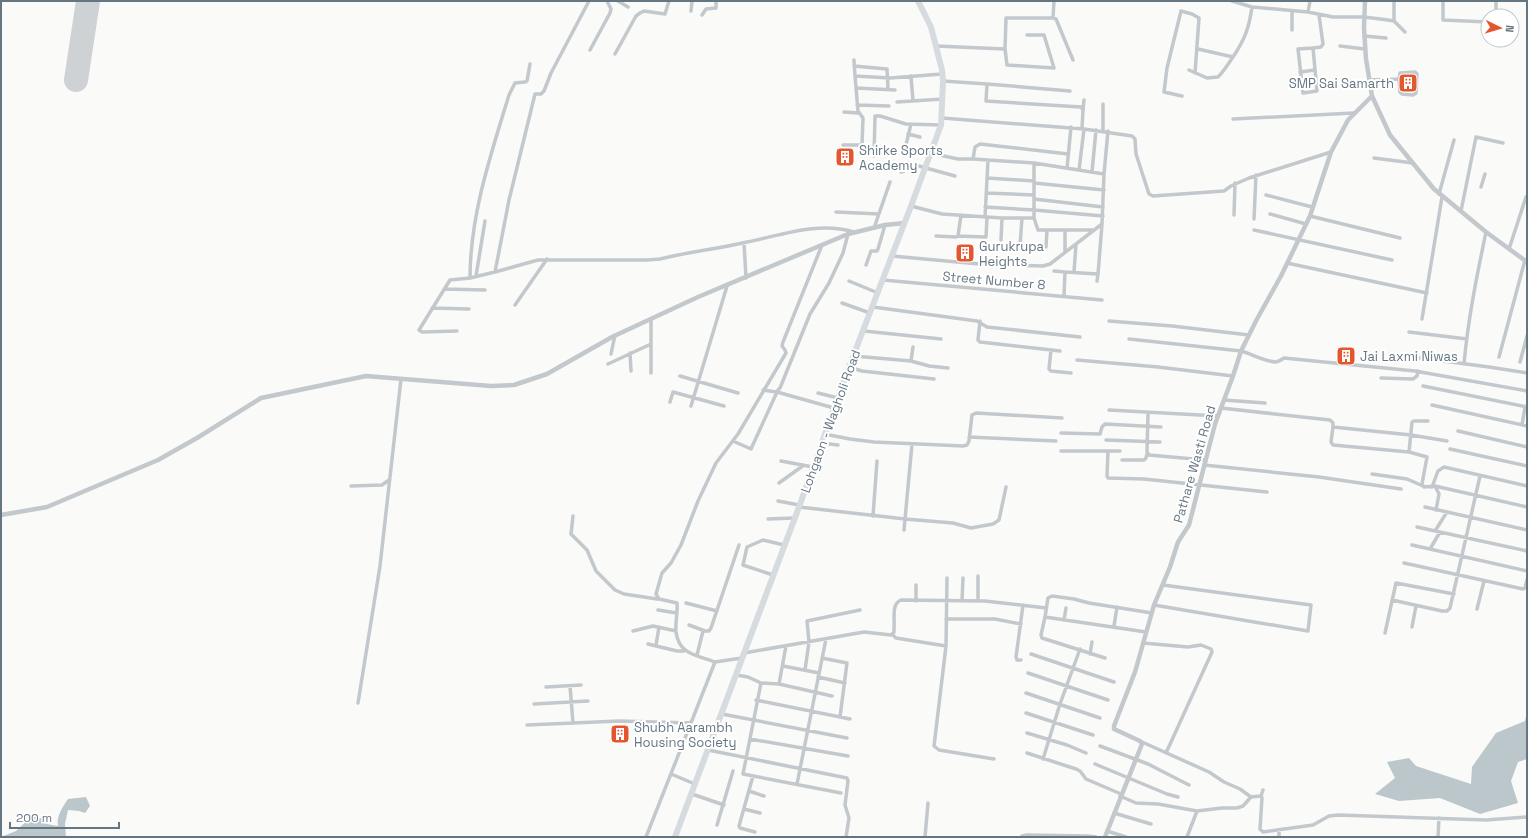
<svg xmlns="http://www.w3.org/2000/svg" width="1528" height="838" font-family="'Space Grotesk',sans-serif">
<rect width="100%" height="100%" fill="#fafaf8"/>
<!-- water -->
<path fill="#bbc7cb" d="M 1527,712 L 1527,759 L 1518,762 L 1511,781 L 1518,803 L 1480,814 L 1440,798 L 1399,801 L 1375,794 L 1395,778 L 1387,762 L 1409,758 L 1416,766 L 1471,784 L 1472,767 L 1496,733 L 1525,721 Z
M 86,797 L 90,806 L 85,813 L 79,811 L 68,810 L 65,824 L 66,837 L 1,837 L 16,831 L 32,816 L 43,819 L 47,824 L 58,826 C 56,817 63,806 68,799 Z"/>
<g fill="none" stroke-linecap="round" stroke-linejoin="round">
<!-- runway -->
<path stroke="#ced2d4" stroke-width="24" d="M 76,80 L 88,1"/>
<!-- minor -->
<path stroke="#c3c8cc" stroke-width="3.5" d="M 589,1 L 551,73 L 544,91 L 541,94 L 535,94 L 509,200 L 495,272 L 538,260 L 647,260 L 660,259 C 688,252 718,249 747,242 C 782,235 818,221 854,232
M 618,1 L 628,7
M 1232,1 L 1252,7 L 1308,12 L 1333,17 L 1364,17 L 1388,20 L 1394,21 L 1405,32
M 1394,1 L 1394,21
M 1443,1 L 1443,20 L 1488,22
M 1496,1 L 1496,16
M 691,11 L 692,1
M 1308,12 L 1310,1
M 702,15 L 706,9 L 716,8 L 716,1
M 1053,18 L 1054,1
M 1292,30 L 1292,11
M 1364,36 L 1386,38
M 936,46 L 1005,49 L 1006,18 L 1053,18 L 1056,19 L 1073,60
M 1340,46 L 1365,49
M 1313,48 L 1298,49 L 1303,93 L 1317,91 L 1313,48 L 1321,47 L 1323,44 L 1319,15
M 1005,49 L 1007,65 L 1054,68 L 1044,35 L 1027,35
M 1198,49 L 1233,57
M 590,50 L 610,13 L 611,9 L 607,1
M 615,54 L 636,16 L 640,13 L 644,11 L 665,14 L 669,1
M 854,60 L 855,76
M 854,66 L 887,69 L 888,89
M 1189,70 L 1207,78 L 1218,77 C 1224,71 1228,64 1233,57 C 1245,39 1249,28 1252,7
M 1300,72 L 1315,70
M 911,76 L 913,101
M 1369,80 L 1399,79 L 1400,73 L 1415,72 L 1417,74 L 1416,93 L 1413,95 L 1402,94 L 1400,92 L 1399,79
M 943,81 L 987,84 L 986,101 L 1081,107 L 1083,110 L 1082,128
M 987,84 L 1070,91
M 856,88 L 895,90
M 1182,96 L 1164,92 L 1167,68 L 1181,11 L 1192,14 L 1199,18 L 1195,73
M 897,102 L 943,99
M 857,105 L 889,106
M 1083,110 L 1084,100
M 844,112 L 858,113
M 942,118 L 1084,129 L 1132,136 L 1135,139 L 1136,154 L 1149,194 L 1153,196 L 1224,191 L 1231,186 L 1249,178 L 1331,152
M 1233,119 L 1354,113
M 911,124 L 905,149 L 915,152
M 1103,130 L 1103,104
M 908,134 L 920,137
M 843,145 L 862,145 L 863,118 L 858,111 L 855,76 L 890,78 L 942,74
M 930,153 L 958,159 L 973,159 L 1034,163 L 1104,174
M 874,156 L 875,116 L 880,116 L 906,124 L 941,125
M 1374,158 L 1413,163
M 973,159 L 975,147 L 980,144 L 1068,154
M 1034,163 L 1034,218 L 1038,230 L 1094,230
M 1067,168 L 1071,127
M 1079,170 L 1084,129
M 901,172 L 904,171 L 906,164 L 908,163 L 955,176
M 1092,172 L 1096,130
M 987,178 L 1034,181
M 1034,183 L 1104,190
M 1481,187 L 1485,174
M 986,193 L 1034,195
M 1439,194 L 1454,140
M 1266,195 L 1312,207
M 1034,199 L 1103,207
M 911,206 L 942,214 L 1002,218 L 1034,218
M 985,207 L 1034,210 L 1103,216
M 1461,211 L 1476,137 L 1503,143
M 836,212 L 879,214
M 1270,214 L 1306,224
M 1234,215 L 1235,183
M 1310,216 L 1400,238
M 985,217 L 988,160
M 1254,219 L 1256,175
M 874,228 L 890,182
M 1065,230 L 1065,252
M 1254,230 L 1392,260
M 936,236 L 956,237 L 958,236 L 961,215
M 958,236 L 986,237 L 987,217
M 1001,240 L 1002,218
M 744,243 L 746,278
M 1020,246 L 1022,218
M 1046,247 L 1047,230
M 1509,249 L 1526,197
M 892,256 L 979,264 L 1043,266 L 1050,264 L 1102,224 L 1104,174 L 1108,131
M 1287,263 L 1427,293
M 866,265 L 871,251 L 877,251 L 878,249 L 885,225
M 1054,271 L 1065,272
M 1074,272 L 1076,244
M 476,276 L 485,221
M 470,278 C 470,215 491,154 509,95 L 515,83 L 525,82 L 527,81 L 530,64
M 883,280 L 1102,300
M 849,281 L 878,293
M 1097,281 L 1098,274
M 445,289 L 485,290
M 1064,296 L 1065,272 L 1098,274 L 1102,224
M 842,303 L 870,313
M 515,305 L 547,259
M 873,307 L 977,321 L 987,327 L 1080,337
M 432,308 L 469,309
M 651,319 L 651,373
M 1422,319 L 1442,197
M 980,321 L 978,340 L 980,342 L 1060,351
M 1109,321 L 1172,326 L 1249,335
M 457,331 L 422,332 L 419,330 L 450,280 L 470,278 L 495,272
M 864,331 L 941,339
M 1409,332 L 1467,339
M 1129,339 L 1241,351 C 1252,354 1264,361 1275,362 C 1278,362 1281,360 1284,358 L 1415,371 L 1527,391
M 1051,350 L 1049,369 L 1051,371 L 1071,373
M 630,353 L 631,371
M 611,354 L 615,335
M 854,356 L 911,361 L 929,366 L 948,368
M 1499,357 L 1525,260
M 1420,358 L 1489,367 L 1527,373
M 1077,360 L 1158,367 L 1233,376
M 911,361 L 913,347
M 1520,362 L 1527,336
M 608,364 L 651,344
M 1464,364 C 1468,319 1477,275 1486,232
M 849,367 L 862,371 L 934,379
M 680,376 L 738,393
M 1381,378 L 1413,379 L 1417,376 L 1418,371
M 1423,386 L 1527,407
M 763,390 L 776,392 L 780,388 L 810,314 L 829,283 L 843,253 L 848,234
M 818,393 L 838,398
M 1224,400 L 1265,403
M 670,402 L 673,392 L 724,406
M 1432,405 L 1527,426
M 691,406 L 727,286
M 1221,408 L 1330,420 L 1333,423 L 1333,427 L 1411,435 L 1447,441
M 1109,410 L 1218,416
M 1148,413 L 1147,452 L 1149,455 L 1205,460
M 1522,425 L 1525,407
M 1333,427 L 1331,442 L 1333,445 L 1409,452 L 1427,457 L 1422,484 L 1424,487 L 1435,486 L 1527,507
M 1458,431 L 1527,447
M 1061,433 L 1100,434 L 1102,427 L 1105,424 L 1161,427
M 824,434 L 850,439 L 874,442 L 963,446 L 967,445 L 969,441 L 972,415 L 976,413 L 1062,418
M 969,437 L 1056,441
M 1106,440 L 1160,442
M 733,441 L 751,449 L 777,392 L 834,408
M 821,443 L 838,445
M 1450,449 L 1527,466
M 1061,451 L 1108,451 L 1107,476 L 1108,478 L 1144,479 L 1267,492
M 1108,451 L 1120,451
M 1409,452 L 1412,422 L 1414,421 L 1428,421
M 1122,460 L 1144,460 L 1146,458 L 1147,454
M 781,461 L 813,467
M 1204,465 L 1319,477 L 1401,489
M 1372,474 L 1407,479 L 1423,486
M 779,483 L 804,465
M 351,486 L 382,485 L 389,480
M 1435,486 L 1439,494 L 1436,510
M 1432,487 L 1438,471 L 1444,467 L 1527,486
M 778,501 L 799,505
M 799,507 L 905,519 L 953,523 L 971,528 L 993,524 L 999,520 L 1006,487
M 1425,507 L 1527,530
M 573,516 L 571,534 L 587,550 L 596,571 L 615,590 L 624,594 L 657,599
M 873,516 L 877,461
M 768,519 L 794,518
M 1417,527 L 1527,551
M 904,530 L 912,444
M 1435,531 L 1447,512
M 1412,545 L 1527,571
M 1430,549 L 1440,532
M 1404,563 L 1523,589 L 1525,588 L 1527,580
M 773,575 L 743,565 L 747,547 L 763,540 L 784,545
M 947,578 L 946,646 L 934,746 L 939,750 L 994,759
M 1392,600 L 1442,611 L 1447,611 L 1450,608 L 1480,476
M 916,601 L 916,585
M 962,601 L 963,578
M 978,601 L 978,576
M 686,603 L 717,611
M 1154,605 L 1308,631 L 1311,605 L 1163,585
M 1477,609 L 1484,581
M 658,610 L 677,613
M 1045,617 L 1041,635 L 1042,638 L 1105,658
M 946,619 L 995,619 L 1021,624
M 1064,620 L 1066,608
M 689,625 L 705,631
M 1114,626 L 1117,607
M 1412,627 L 1416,606
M 633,631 L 653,626 L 676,631
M 1146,632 L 1045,617 L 1048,598 L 1052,596 L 1074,599 L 1089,603 L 1152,613
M 1385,633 L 1396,583 L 1454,594
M 892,634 L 896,638 L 946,646
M 1143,643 L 1188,647 L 1201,645 L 1211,649 L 1212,652 L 1166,753
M 648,644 L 677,651 L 684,651
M 656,645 L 659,627
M 744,653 L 864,632 L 891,635 L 894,632 L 894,628 C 895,619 891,604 901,600 L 985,601 L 1046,608
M 1031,654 L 1114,682
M 1090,654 L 1092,642
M 697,655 L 703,631 L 709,631 L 711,628 L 739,545
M 822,658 L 847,663 L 840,717
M 1021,660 L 1017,660 L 1016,657 L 1023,605
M 715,662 C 697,655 679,655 676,632 C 675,622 678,612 677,603 L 659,599 L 656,594 L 662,573 L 671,563 L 681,545 L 698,501 L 716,463 L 738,434 L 786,353 L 785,350 L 782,346 L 783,342 L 822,245
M 783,666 L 819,673
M 805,670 L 809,642 L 807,621 L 860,610
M 1028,673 L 1108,700
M 736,675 L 748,677 L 761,683
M 818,677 L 845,683
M 779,684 L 786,646
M 570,686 L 573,723
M 546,687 L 581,685
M 1026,693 L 1100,718
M 832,696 L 779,684 L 761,683 L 743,774 L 841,793
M 756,700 L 850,719
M 358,703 L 380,566 L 401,379
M 534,704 L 588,701
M 1026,713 L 1093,735
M 722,714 L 847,738
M 527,725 L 619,721 L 691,723
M 1027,733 L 1067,745 L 1086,753
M 750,739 L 848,756
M 1142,742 L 1209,772 L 1224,782 L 1240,789 L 1251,797
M 1100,746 L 1148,764 L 1189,785
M 708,750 L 847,778 L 848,781 L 845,805 L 849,818 L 846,837
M 1027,753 L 1076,769 L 1080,771 L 1086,779 L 1121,794
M 1043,759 L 1060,704 L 1080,649
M 1095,764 L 1167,794 L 1178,797
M 671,774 L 695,784
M 753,776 L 739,826 L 740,828 L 755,832
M 797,784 L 826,639
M 749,791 L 764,796
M 692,794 L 724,805
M 1120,796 L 1136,803 L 1158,804 L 1197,811
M 1261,796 L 1263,790
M 744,809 L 760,813
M 1114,813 L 1151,824
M 717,825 L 733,771
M 1107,831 L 1126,837
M 1022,836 L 1027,835 L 1088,836 L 1096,837
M 646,837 L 715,662 L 742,658
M 925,837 L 928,803
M 1187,837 L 1197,811 L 1222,808 L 1237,808 L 1243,806 L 1251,797 L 1261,796 L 1262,798 L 1260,829 L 1263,832 L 1313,825 L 1329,816 L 1338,815 L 1486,820 L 1527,817
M 1279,837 L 1279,830
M 1438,837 L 1439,818"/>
<!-- tertiary -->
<path stroke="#c3c8cc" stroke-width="4.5" d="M 1365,1 L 1364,28 L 1366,59 L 1372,96 L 1390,135 L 1434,189 L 1486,232 L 1527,262
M 1,515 L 47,507 L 158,460 L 197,438 L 261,398 L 366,376 L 491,386 L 514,385 L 547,374 L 612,337 L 698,297 L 848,234 L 885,225 L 905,223
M 1105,837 L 1142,744 L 1140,741 L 1114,729 L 1114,726 L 1135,672 L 1154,605 L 1170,567 L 1178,542 L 1189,525 L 1215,424 L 1233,376 L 1241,351 L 1257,319 L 1281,276 L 1310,216 L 1331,152 L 1348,120 L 1372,96"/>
<!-- primary -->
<path stroke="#d6dbdf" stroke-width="6" d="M 675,837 L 799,507 L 849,367 L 911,206 L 941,125 L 943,81 L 942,70 L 931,27 L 918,1"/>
</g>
<!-- icons -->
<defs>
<g id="building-square" transform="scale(1)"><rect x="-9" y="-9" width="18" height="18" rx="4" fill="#e4572e" stroke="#fff"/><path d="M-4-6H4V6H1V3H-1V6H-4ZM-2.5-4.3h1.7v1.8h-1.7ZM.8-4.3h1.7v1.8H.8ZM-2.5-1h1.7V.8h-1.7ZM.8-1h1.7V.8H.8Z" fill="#fff"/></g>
</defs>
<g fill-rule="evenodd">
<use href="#building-square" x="1408" y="83"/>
<use href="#building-square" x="845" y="157"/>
<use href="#building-square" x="965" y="253"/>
<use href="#building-square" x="1346" y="356"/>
<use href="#building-square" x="620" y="734"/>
</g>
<g text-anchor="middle" stroke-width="4" stroke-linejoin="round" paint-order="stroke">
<!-- poi labels -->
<g font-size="13" fill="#657683" stroke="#fff" text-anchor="start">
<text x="1394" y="88" text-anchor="end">SMP Sai Samarth</text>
<text x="859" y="155">Shirke Sports<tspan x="859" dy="15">Academy</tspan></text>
<text x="979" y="251">Gurukrupa<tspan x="979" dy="15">Heights</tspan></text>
<text x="1360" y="361">Jai Laxmi Niwas</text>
<text x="634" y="732">Shubh Aarambh<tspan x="634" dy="15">Housing Society</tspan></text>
</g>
<!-- street labels -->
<g font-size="13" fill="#657683" stroke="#fff">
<text transform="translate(994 280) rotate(5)" y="5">Street Number 8</text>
<text transform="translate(830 421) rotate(-70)" y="5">Lohgaon - Wagholi Road</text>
<text transform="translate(1194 464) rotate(-74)" y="5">Pathare Wasti Road</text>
</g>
</g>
<!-- border -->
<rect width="1528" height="838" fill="none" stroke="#657683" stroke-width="4"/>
<!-- north arrow -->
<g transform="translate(1500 28) rotate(95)"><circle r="19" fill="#ffffff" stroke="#c1c8cd"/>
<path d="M0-3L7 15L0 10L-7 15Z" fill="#e4572e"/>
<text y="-6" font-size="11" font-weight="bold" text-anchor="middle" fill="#657683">N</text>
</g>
<!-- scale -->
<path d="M10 822v6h109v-6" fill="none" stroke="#657683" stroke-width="2"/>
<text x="16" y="822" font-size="12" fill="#657683" stroke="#ffffff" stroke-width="3" paint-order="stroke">200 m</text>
</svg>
